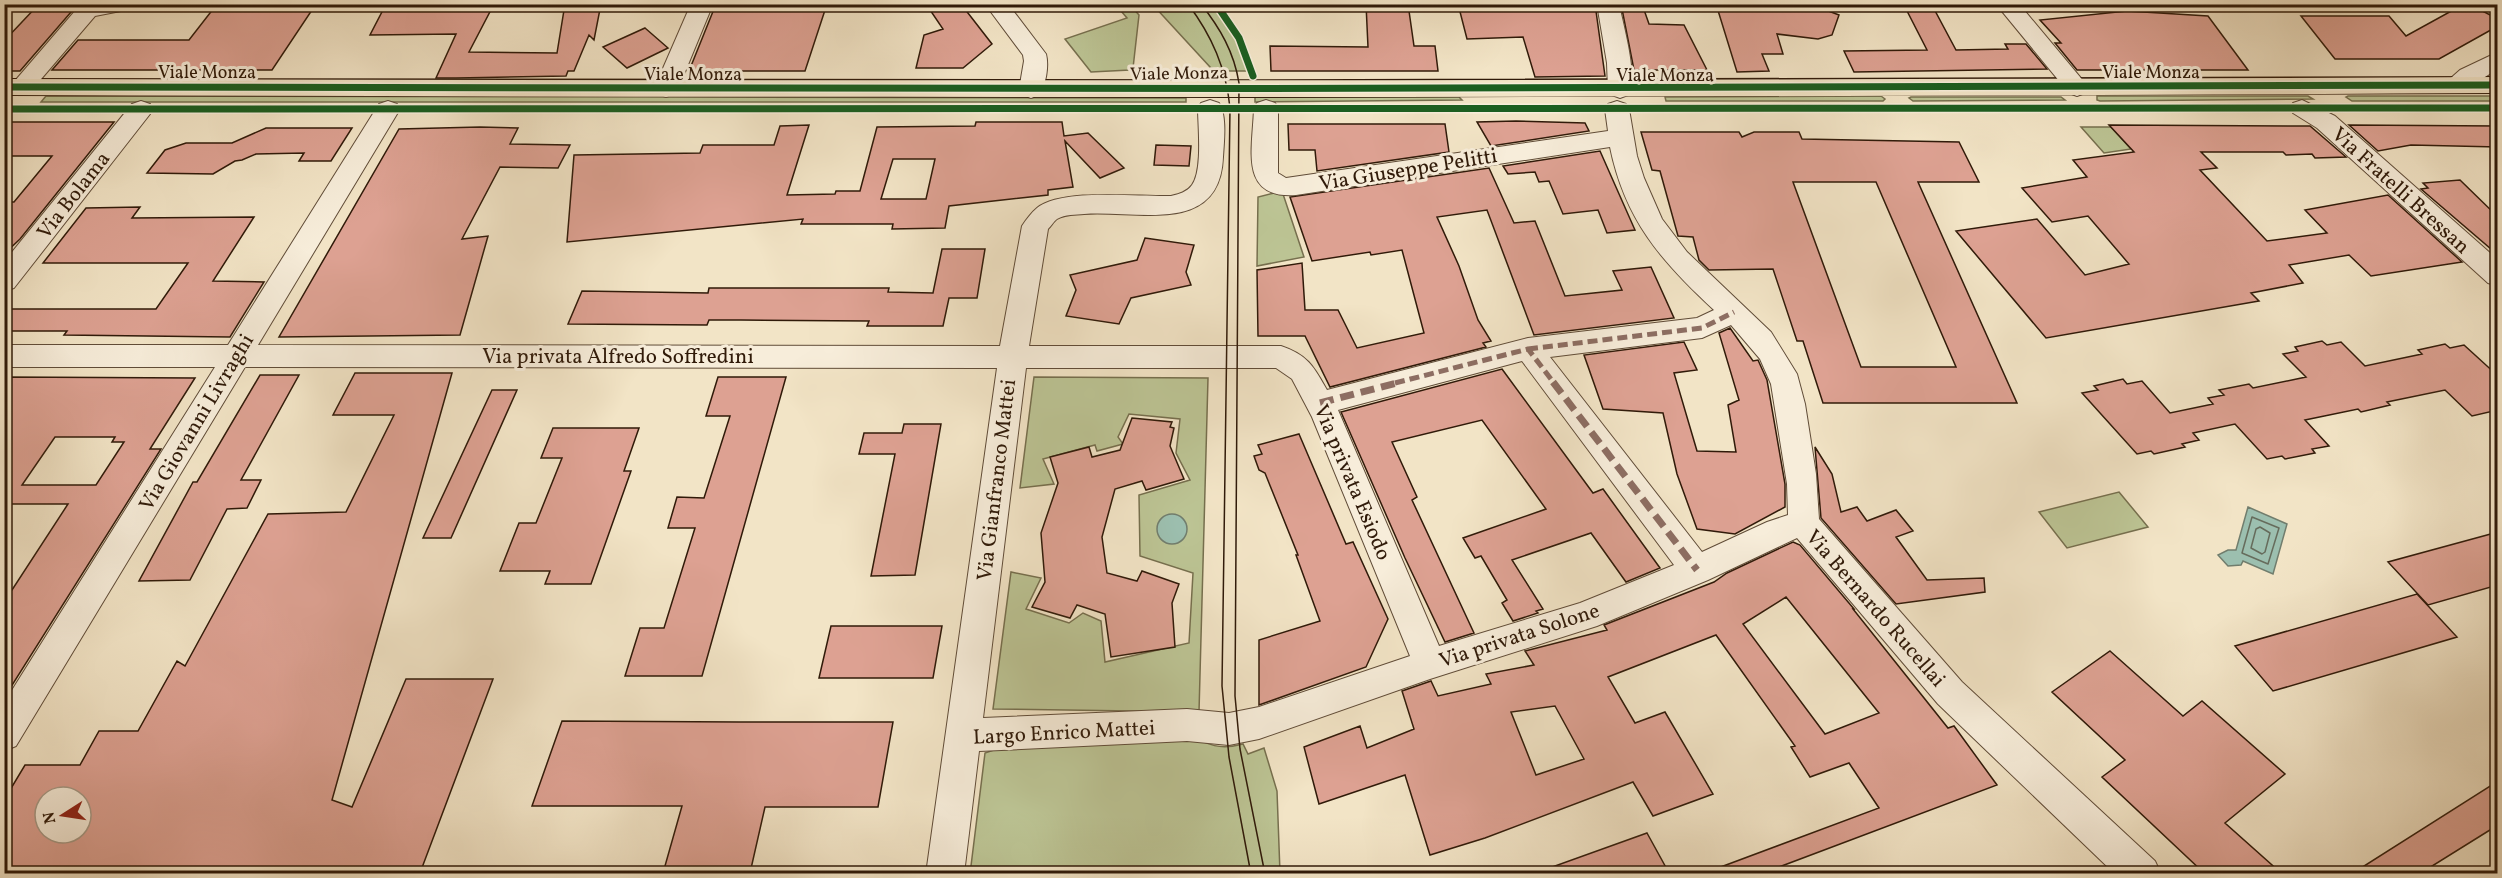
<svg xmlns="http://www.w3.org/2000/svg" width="2502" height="878" font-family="Vollkorn,serif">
<rect width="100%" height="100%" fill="#f2e4c6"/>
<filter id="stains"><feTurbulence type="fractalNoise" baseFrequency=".00333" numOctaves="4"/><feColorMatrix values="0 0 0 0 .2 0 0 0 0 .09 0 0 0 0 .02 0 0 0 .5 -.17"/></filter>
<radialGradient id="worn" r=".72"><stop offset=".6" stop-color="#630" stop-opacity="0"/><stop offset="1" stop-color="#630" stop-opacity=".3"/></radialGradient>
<!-- green -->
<path fill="#bcc494" stroke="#766f4e" stroke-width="1.5" d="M 1116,5 L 1130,5 L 1139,15 L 1133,68 L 1130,70 L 1091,72 L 1065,39 L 1127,18 Z
M 1153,5 L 1213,5 L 1237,36 L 1249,71 L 1221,71 L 1211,68 Z
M 46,96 L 1186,98 L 1186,102 L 41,102 Z
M 1881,96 L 1885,99 L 1883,101 L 1666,101 L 1665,97 Z
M 2097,96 L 2308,96 L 2313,99 L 2100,101 L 2097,100 Z
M 2348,96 L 2497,96 L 2498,101 L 2352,101 L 2346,97 Z
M 1255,97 L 1459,97 L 1462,100 L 1255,102 Z
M 1911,97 L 2061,97 L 2065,100 L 1913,101 L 1909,98 Z
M 2081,127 L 2111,127 L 2131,149 L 2104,153 Z
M 1282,191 L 1304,257 L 1257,266 L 1258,197 Z
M 1034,377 L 1208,378 L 1199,712 L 993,709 L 1011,572 L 1041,578 L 1026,609 L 1069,623 L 1083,613 L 1101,621 L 1105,662 L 1189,643 L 1193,573 L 1140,556 L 1139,495 L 1190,480 L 1176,453 L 1180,419 L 1129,414 L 1118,437 L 1123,444 L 1097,451 L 1095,445 L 1043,459 L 1054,484 L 1020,488 Z
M 2119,492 L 2148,527 L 2067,548 L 2039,512 Z
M 1049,731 L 1189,733 C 1207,746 1221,750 1243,744 L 1248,754 L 1264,748 L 1277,791 L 1280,873 L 970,874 L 985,753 Z"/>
<!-- water -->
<path fill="#9cbfaf" stroke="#717d6d" stroke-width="1.5" d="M 2248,507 L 2287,524 L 2273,574 L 2243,561 L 2241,565 L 2228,566 L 2218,555 L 2228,550 L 2236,550 Z
M1157 529a15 15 0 1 1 30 0a15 15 0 1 1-30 0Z"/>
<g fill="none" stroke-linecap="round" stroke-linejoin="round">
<!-- shore -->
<path stroke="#666c5c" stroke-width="1.5" d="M 2252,517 L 2279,528 L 2268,564 L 2242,553 Z
M 2260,527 L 2270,533 L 2265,552 L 2262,554 L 2251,548 L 2256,529 Z"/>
</g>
<!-- building -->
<path fill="#dda192" stroke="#301a09" stroke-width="1.5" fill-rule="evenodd" d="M 39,4 L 78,4 L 20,71 L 4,71 L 4,41 Z
M 217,4 L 316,4 L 272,70 L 52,70 L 78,40 L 189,40 Z
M 401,4 L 494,4 L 469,52 L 557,53 L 565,4 L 601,4 L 594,40 L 589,35 L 574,71 L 568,71 L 566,76 L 456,78 L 436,78 L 456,34 L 370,35 L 384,8 L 400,7 Z
M 716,4 L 827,4 L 805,71 L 689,71 Z
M 926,4 L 961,4 L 992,44 L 963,68 L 916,68 L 924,35 L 943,29 Z
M 1366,4 L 1408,4 L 1414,46 L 1435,46 L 1438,71 L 1271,71 L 1270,46 L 1368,47 Z
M 1458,4 L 1595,4 L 1605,76 L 1535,77 L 1523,37 L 1467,39 Z
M 1621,4 L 1642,4 L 1649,24 L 1684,25 L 1707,70 L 1634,70 Z
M 1716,4 L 1810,4 L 1839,15 L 1832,35 L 1818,39 L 1777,34 L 1783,54 L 1762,54 L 1769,71 L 1737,72 Z
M 2464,4 L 2469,4 L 2498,19 L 2498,26 L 2439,59 L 2335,59 L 2301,16 L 2389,16 L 2406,36 Z
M 1905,7 L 1933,7 L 1956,50 L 2008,49 L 2005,44 L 2026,44 L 2047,69 L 1854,72 L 1844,51 L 1927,50 Z
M 2127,11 L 2208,16 L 2248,70 L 2077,70 L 2055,43 L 2061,43 L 2040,20 Z
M 645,28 L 668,48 L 627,68 L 603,47 Z
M 1516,121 L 1585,123 L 1589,131 L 1491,146 L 1477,122 Z
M 4,122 L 114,122 L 20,239 L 4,254 L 4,202 L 14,202 L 52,156 L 4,156 Z
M 976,122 L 1062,122 L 1064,136 L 1088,133 L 1124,168 L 1100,178 L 1065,141 L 1073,187 L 1048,190 L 1048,195 L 949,206 L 945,228 L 892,229 L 893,224 L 801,224 L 803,219 L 567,242 L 574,155 L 700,153 L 703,145 L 774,145 L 780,126 L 809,125 L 787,195 L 835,194 L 836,191 L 860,191 L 877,127 L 975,126 ZM 893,159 L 935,159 L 926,199 L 881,199 Z
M 1288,124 L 1445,124 L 1449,152 L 1317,171 L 1315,150 L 1289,150 Z
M 2109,125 L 2310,126 L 2346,157 L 2315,158 L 2312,154 L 2286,155 L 2283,152 L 2201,152 L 2217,168 L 2200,170 L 2267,241 L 2327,233 L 2305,210 L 2388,195 L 2462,262 L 2371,276 L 2349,255 L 2289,265 L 2303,283 L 2251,293 L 2259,301 L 2046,338 L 1956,231 L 2037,219 L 2085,275 L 2129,264 L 2088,216 L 2052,222 L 2022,188 L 2087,177 L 2073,160 L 2134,152 Z
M 2349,125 L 2498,126 L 2498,147 L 2411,145 L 2378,151 Z
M 480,127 L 518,128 L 510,144 L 570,145 L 558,168 L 500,167 L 462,239 L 488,236 L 460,335 L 279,337 L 399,129 Z
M 266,128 L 352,128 L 331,161 L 299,161 L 304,153 L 256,154 L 242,160 L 235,161 L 213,174 L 147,173 L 165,150 L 186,143 L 232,143 Z
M 1641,132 L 1739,132 L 1742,137 L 1754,132 L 1799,132 L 1802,139 L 1959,142 L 1979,182 L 1918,182 L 2017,403 L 1823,403 L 1803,341 L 1797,341 L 1773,269 L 1709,270 L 1699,260 L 1693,237 L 1678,236 L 1660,171 L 1652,170 ZM 1793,182 L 1876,182 L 1956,367 L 1861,367 Z
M 1156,145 L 1191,146 L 1189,166 L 1154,165 Z
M 1600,151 L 1635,230 L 1607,233 L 1598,210 L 1563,214 L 1549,181 L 1539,182 L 1535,172 L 1508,174 L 1503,166 Z
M 1489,168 L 1514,223 L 1535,221 L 1565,296 L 1622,290 L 1613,271 L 1651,267 L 1674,318 L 1534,335 L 1487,210 L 1437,217 L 1459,266 L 1478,320 L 1491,341 L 1483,343 L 1486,347 L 1330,387 L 1305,336 L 1258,336 L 1257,270 L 1302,263 L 1305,310 L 1338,310 L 1357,348 L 1424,333 L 1402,250 L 1371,255 L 1370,252 L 1312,261 L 1290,197 Z
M 2460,180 L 2498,217 L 2498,255 L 2421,189 L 2428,188 L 2423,183 Z
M 140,207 L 132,218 L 254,217 L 213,281 L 264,282 L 230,337 L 64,335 L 67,331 L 4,331 L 4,316 L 10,309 L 156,309 L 188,263 L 43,263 L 86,208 Z
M 1145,238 L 1194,245 L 1186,272 L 1191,285 L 1131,298 L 1119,324 L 1066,316 L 1076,290 L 1070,275 L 1137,260 Z
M 942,249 L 985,249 L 977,298 L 949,298 L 943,326 L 867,326 L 869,321 L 741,320 L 709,320 L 707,325 L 568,324 L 582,291 L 708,293 L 709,288 L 889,288 L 888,292 L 933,293 Z
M 1730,328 L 1753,361 L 1758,360 L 1767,380 L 1785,484 L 1785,507 L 1735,534 L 1697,529 L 1677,474 L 1663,413 L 1603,409 L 1584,355 L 1684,342 L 1697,370 L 1674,373 L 1697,451 L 1736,452 L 1728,405 L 1739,400 L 1719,333 Z
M 2322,341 L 2327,345 L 2341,342 L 2365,366 L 2422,354 L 2418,350 L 2445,344 L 2450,348 L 2464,345 L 2498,376 L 2498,410 L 2472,416 L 2445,390 L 2387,402 L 2390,405 L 2361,412 L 2358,409 L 2305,420 L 2329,446 L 2312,449 L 2315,453 L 2285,459 L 2282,456 L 2267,459 L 2235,424 L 2193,433 L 2199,440 L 2182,444 L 2185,447 L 2154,454 L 2151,451 L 2137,454 L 2082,393 L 2098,390 L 2094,386 L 2123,379 L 2127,384 L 2142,381 L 2170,413 L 2213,404 L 2208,398 L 2224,395 L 2219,390 L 2249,384 L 2253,388 L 2306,377 L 2283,354 L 2298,351 L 2295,347 Z
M 1502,369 L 1593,493 L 1603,489 L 1660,568 L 1626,582 L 1591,533 L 1512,560 L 1543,609 L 1536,611 L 1538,613 L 1513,621 L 1502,603 L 1507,600 L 1481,556 L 1475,558 L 1463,538 L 1546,509 L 1482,420 L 1392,442 L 1417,497 L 1412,500 L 1474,633 L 1445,642 L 1405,558 L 1341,412 Z
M 355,373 L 452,373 L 332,800 L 352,807 L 406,679 L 493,679 L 420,873 L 4,873 L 4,800 L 25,765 L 80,765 L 99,731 L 138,731 L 177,661 L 185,666 L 268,514 L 346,512 L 394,415 L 333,415 ZM 45,797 L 81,797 L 81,833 L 45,833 Z
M 260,375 L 299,375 L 241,480 L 261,480 L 247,508 L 227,509 L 190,580 L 139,581 L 193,482 L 197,482 Z
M 4,377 L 195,378 L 150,449 L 161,449 L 4,698 L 4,590 L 12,590 L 68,504 L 9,504 L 4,511 ZM 55,437 L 115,437 L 112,442 L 124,442 L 96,485 L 22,485 Z
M 718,377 L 786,377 L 702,676 L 625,676 L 640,628 L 664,628 L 695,528 L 668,528 L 677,497 L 704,498 L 730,416 L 706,416 Z
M 492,390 L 517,390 L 451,538 L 423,538 Z
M 1132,418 L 1172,422 L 1170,427 L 1174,428 L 1170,446 L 1184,479 L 1146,490 L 1142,481 L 1115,489 L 1102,537 L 1107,573 L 1137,581 L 1142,571 L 1179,584 L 1172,603 L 1175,647 L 1111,657 L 1105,614 L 1077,605 L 1070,618 L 1032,607 L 1045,582 L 1041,533 L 1058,483 L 1050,457 L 1089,447 L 1092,457 L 1120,450 Z
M 904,424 L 941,424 L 915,575 L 871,576 L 895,454 L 859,454 L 864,433 L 902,433 Z
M 553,428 L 639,428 L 624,471 L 631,471 L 591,584 L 545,584 L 550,571 L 500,571 L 519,523 L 536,523 L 562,458 L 541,458 Z
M 1299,434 L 1346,544 L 1353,542 L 1388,619 L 1366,667 L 1259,705 L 1259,640 L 1320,621 L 1296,555 L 1298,555 L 1265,473 L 1259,470 L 1254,456 L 1262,454 L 1258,445 Z
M 1815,447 L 1832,474 L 1841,512 L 1857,507 L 1867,521 L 1896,510 L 1913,531 L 1896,537 L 1927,580 L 1984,578 L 1985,592 L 1896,604 L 1821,518 Z
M 2498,532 L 2498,585 L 2428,605 L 2388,562 Z
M 1793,542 L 1800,545 L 1854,609 L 1853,609 L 1948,728 L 1954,726 L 1997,785 L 1763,873 L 1711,873 L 1710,871 L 1879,808 L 1849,763 L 1810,777 L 1791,747 L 1795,746 L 1716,635 L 1608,677 L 1635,723 L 1665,712 L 1713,794 L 1653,816 L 1633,782 L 1485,838 L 1430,855 L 1405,775 L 1319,804 L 1304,747 L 1360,726 L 1367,748 L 1414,729 L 1402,691 L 1431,681 L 1438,696 L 1491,684 L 1486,674 L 1534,665 L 1525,651 L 1607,630 L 1604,625 L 1714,582 L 1727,573 ZM 1786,597 L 1879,713 L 1825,734 L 1743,624 ZM 1555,706 L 1584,759 L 1536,775 L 1511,712 Z
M 2417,594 L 2457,637 L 2273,691 L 2235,646 Z
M 831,626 L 942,626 L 933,678 L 819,678 Z
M 2110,651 L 2183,716 L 2202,701 L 2285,774 L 2225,823 L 2281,873 L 2204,873 L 2102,777 L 2125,760 L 2052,692 Z
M 562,721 L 739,722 L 893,722 L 878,807 L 765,807 L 750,873 L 663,873 L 682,806 L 532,806 Z
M 2498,781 L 2498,825 L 2421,873 L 2353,873 Z
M 1647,833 L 1669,873 L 1541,873 L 1541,871 Z"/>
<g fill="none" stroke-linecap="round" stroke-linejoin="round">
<!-- minor casing -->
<g stroke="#604c38" stroke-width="2">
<path id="minor" d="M 81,4 L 134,4 L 131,9 L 95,16 L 30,92 L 22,95 L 14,92 L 10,87 L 14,82 Z
M 691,4 L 713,4 L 678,89 L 674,94 L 666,97 L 658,94 L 654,89 Z
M 985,4 L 1008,4 L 1046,54 C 1049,66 1046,85 1039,95 L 1031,98 L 1023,95 L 1019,90 L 1024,61 L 1023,55 Z
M 1597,4 L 1619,4 C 1623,25 1639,79 1628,95 L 1620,98 L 1612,95 L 1608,90 L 1607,63 Z
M 1996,4 L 2019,4 L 2085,83 L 2089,88 L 2085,93 L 2077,96 L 2069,93 Z
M 2498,52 L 2498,69 C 2482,77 2465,95 2447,90 L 2443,85 L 2460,70 Z
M 1210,100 L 1219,103 C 1227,115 1224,141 1223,157 C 1220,236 1138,210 1084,214 C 1076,215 1065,214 1057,219 C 1054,221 1051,226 1048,229 L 1029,346 L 1281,346 C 1308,355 1314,367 1327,390 L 1528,338 L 1697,318 L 1714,310 C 1661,261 1625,220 1610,147 L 1296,195 C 1238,199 1253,148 1254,108 L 1257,103 L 1266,100 L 1275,103 L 1278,108 L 1278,173 L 1286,178 L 1608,131 L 1605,109 L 1608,104 L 1617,101 L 1626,104 L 1629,109 L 1637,156 L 1644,178 L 1662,219 L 1687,252 L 1771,332 L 1797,374 L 1805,404 L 1816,474 L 1819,519 L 1962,682 L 2155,861 L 2161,874 L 2115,874 L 1938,704 L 1797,538 L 1708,580 L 1597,626 L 1430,679 L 1259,739 L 1229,745 L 1187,741 L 979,751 L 964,874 L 926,874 L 997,368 L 245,367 L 16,746 L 4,751 L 4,703 L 215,367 L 4,367 L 4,345 L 228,345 L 379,104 L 388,101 L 397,104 L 400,109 L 258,345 L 1000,346 L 1022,226 C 1026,220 1031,213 1037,208 C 1062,188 1139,197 1171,196 C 1179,194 1187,192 1192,185 C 1203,170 1198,126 1198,108 L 1201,103 ZM 1731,325 L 1760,359 L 1771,384 L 1787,484 L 1788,515 L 1767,522 L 1702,552 L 1550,357 L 1702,338 ZM 1522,361 L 1674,565 L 1580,603 L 1439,646 L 1338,410 ZM 1026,368 L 1276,368 L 1292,379 L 1312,417 L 1410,656 L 1259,707 L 1229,713 L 1187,709 L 983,718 Z
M 2302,100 L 2335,116 L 2498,260 L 2498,286 L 2488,283 L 2317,128 L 2293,113 L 2290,108 L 2293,103 Z
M 141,101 L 150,104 L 153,109 L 150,114 L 14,288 L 4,291 L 4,262 L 132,104 Z"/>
</g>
<!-- major casing -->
<g stroke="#301a09" stroke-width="2">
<path id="major" d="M 2498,77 L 2498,93 C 1666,98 836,98 4,95 L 4,79 C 836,81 1666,81 2498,77 Z"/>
</g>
<!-- minor -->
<use href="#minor" fill="#f7edda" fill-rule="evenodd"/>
<!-- major -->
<use href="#major" fill="#f2e4c6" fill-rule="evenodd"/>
<!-- tram -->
<path stroke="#301a09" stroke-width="1.5" d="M 1188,4 C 1212,36 1226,68 1230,108 L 1222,686 L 1229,757 L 1251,874
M 1201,4 C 1220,28 1234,52 1239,83 L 1235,696 L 1240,749 L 1265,874"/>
<!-- quiet-far1 -->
<path stroke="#8d6e63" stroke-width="5" stroke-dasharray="10 5" stroke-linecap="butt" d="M 1528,349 L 1702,328 L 1734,312
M 1395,383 L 1528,349 L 1554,383"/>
<!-- quiet -->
<path stroke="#8d6e63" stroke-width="7" stroke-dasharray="14 7" stroke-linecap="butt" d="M 1553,382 L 1697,570
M 1320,403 L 1401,382
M 1283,870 L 1284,874"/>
<!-- cycleway casing -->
<g stroke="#f7edda" stroke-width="10">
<path id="cycleway" d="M 1216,4 L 1239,38 L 1253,76
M 4,87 C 835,89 1667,90 2498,85
M 4,109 L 2498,108"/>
</g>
<!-- cycleway -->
<use href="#cycleway" stroke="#1b5e20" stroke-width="7"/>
</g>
<g text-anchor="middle" stroke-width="6" stroke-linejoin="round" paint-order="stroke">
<!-- far-street labels -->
<g font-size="18" fill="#301a09" stroke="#f7edda">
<text x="207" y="78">Viale Monza</text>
<text x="2151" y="78">Viale Monza</text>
<text transform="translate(1179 73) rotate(-1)" y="6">Viale Monza</text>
<text x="693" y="80">Viale Monza</text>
<text x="1665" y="81">Viale Monza</text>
</g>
<!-- street labels -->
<g font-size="21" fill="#301a09" stroke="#f7edda">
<text transform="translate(1408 169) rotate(-9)" y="7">Via Giuseppe Pelitti</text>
<text transform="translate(2401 190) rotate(42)" y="7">Via Fratelli Bressan</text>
<text transform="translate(73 195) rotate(-52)" y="7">Via Bolama</text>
<text x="618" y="363">Via privata Alfredo Soffredini</text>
<text transform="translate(196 422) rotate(-59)" y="7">Via Giovanni Livraghi</text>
<text transform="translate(996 480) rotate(-83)" y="7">Via Gianfranco Mattei</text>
<text transform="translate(1353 482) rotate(67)" y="7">Via privata Esiodo</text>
<text transform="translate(1876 608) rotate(49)" y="7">Via Bernardo Rucellai</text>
<text transform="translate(1519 635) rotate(-18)" y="7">Via privata Solone</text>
<text transform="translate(1064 732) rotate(-3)" y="7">Largo Enrico Mattei</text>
</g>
</g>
<!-- margin -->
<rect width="2502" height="878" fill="none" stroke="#f2e4c6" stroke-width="24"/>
<rect x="6" y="6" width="2490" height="866" fill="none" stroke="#301a09" stroke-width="3"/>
<rect x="12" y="12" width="2478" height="854" fill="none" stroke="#301a09" stroke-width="1.5"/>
<!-- north arrow -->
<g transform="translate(63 815) rotate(258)"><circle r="28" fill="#f7edda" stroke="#a79986" stroke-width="1.5"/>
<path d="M0-4.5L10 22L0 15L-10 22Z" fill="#8f2418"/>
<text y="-9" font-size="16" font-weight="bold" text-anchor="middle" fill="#301a09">N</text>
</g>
<rect width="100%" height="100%" filter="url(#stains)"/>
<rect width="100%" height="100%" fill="url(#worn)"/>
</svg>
